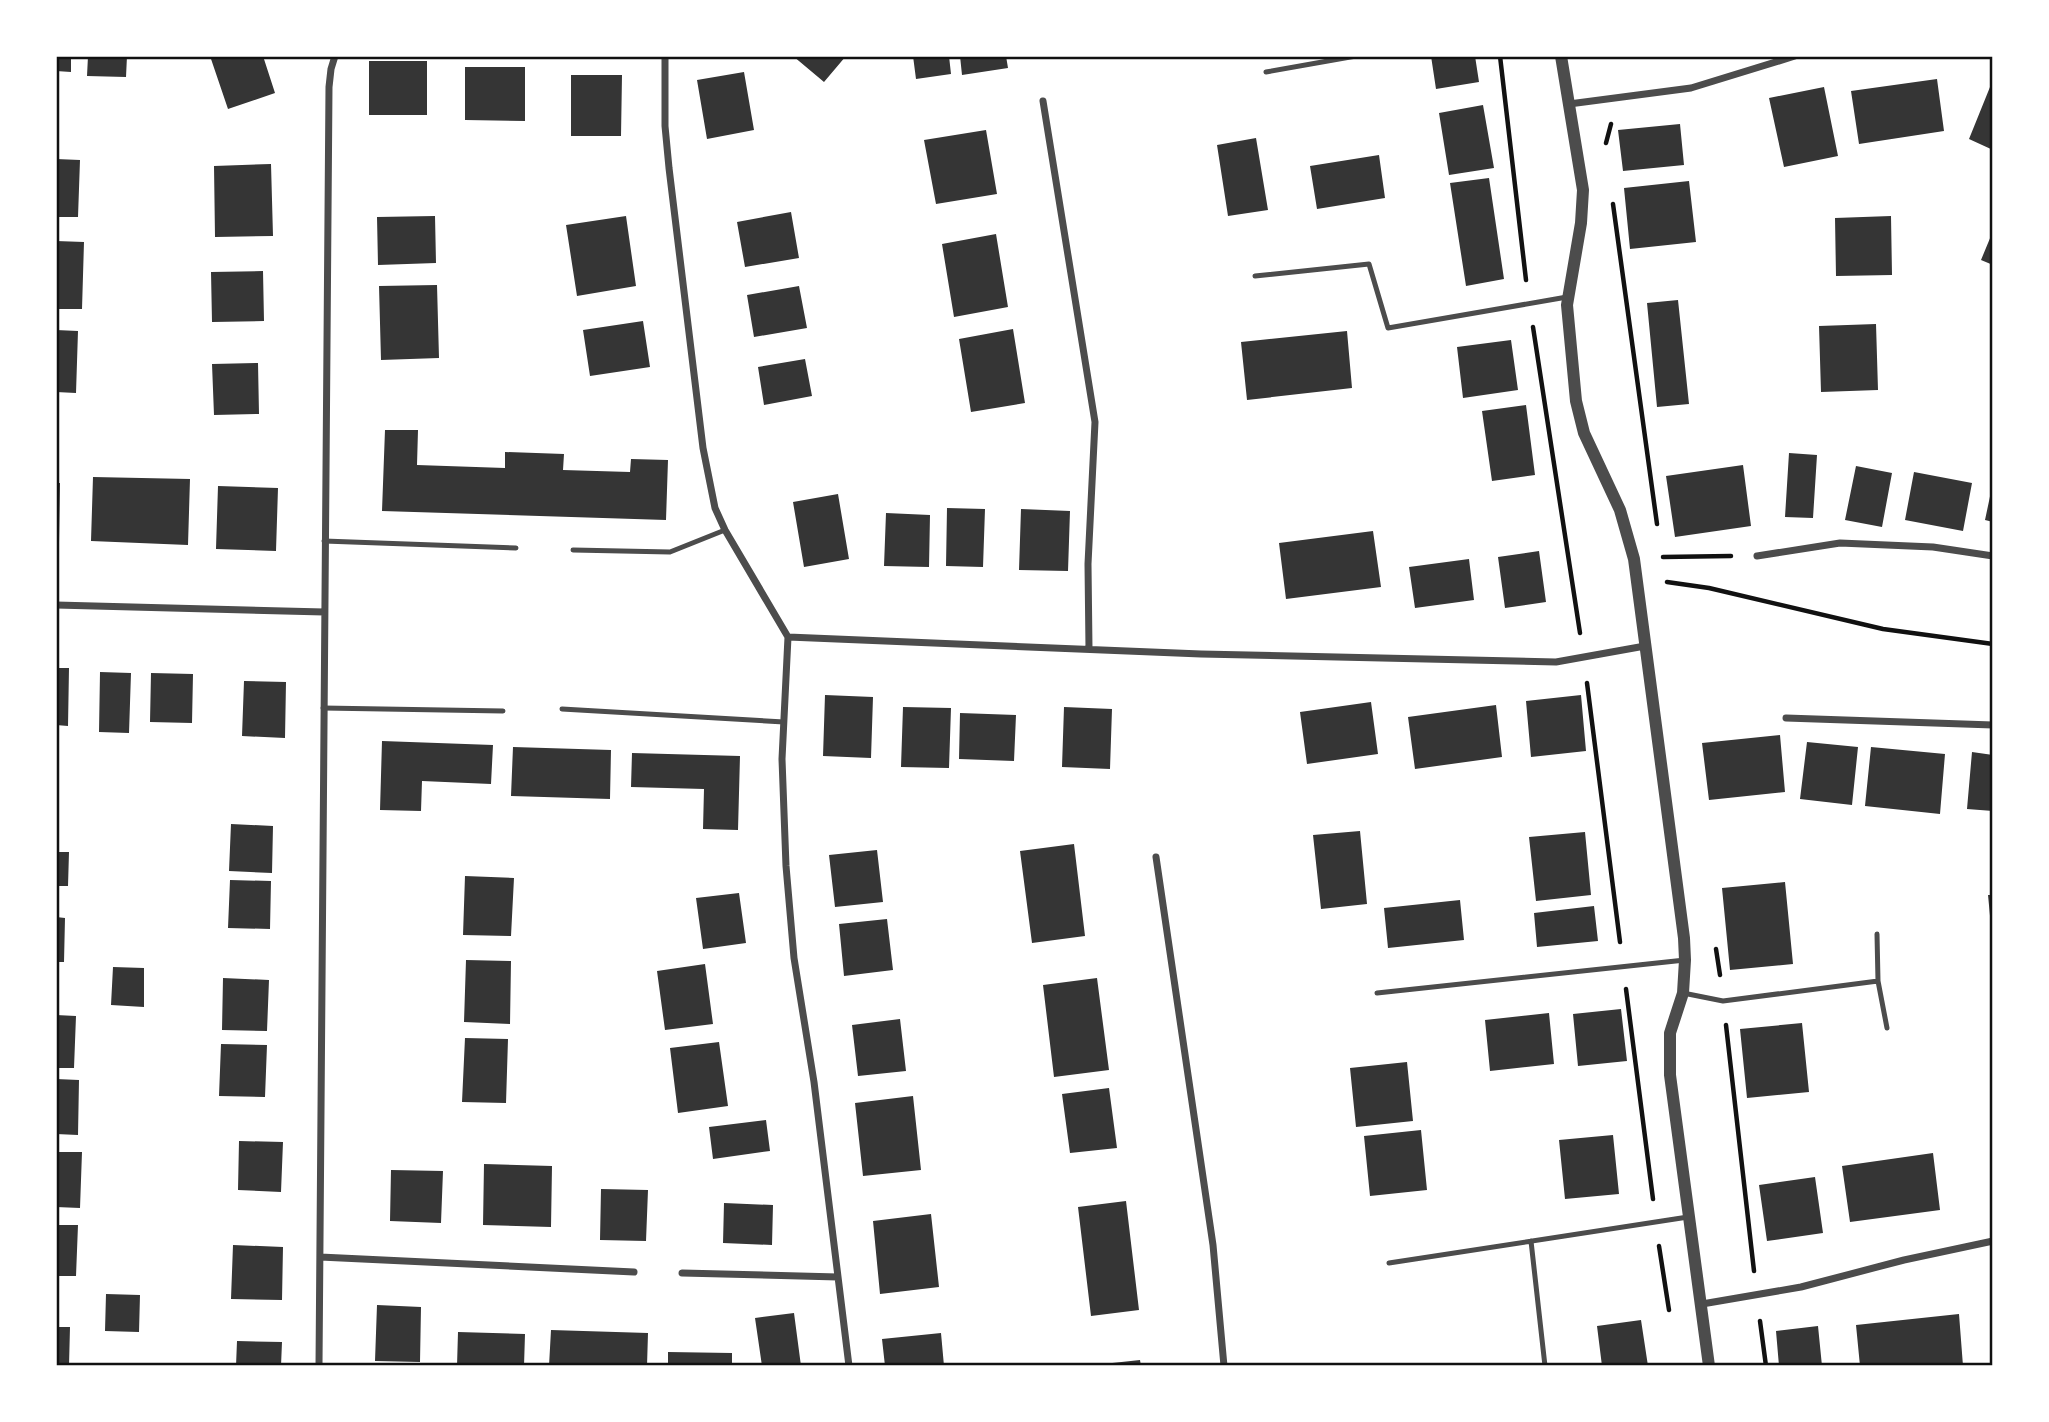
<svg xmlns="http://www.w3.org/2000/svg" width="2049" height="1422" font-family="Signika,sans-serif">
<rect width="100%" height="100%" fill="#fff"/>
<!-- building -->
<path fill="#353535" d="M 56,56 L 71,56 L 71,72 L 56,71 Z
M 88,56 L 127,56 L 126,77 L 87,76 Z
M 210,56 L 263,56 L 275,93 L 228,109 Z
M 793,56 L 846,56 L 824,82 Z
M 913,56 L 949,56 L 951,74 L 916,79 Z
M 960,56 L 1006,56 L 1008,68 L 962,75 Z
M 1431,56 L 1475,56 L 1479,82 L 1436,89 Z
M 369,61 L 427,61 L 427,115 L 369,115 Z
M 465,67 L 525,67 L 525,121 L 465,120 Z
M 744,72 L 754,130 L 707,139 L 697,80 Z
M 571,75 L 622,75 L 621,136 L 571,136 Z
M 1937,79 L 1944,131 L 1859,144 L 1851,91 Z
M 1824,87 L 1838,156 L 1784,167 L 1769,98 Z
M 1990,87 L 1993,88 L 1993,150 L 1969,139 Z
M 1483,105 L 1494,168 L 1449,175 L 1439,113 Z
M 1680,124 L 1684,165 L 1623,171 L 1618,130 Z
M 986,130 L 997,194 L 936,204 L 924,140 Z
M 1256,138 L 1268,210 L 1228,216 L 1217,145 Z
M 1379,155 L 1385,198 L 1317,209 L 1310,166 Z
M 56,159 L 80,160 L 78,217 L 56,217 Z
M 271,164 L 273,236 L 215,237 L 214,166 Z
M 1489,178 L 1504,279 L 1466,286 L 1450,183 Z
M 1689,181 L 1696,242 L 1630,249 L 1624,188 Z
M 791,212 L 799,258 L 745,267 L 737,222 Z
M 435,216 L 436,263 L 378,265 L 377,217 Z
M 626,216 L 636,286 L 577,296 L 566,225 Z
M 1891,216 L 1892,275 L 1836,276 L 1835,218 Z
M 1993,231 L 1993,265 L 1981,260 Z
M 996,234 L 1008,307 L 954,317 L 942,244 Z
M 56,241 L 84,242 L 82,309 L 56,309 Z
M 263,271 L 264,321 L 212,322 L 211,272 Z
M 437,285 L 439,358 L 381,360 L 379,286 Z
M 799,286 L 807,328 L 754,337 L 747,295 Z
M 1678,300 L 1689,404 L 1657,407 L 1647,303 Z
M 643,321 L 650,367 L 590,376 L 583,330 Z
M 1876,324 L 1878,390 L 1821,392 L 1819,326 Z
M 1013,329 L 1025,403 L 971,412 L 959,339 Z
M 56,330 L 78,331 L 76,393 L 56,392 Z
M 1347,331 L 1352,388 L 1247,400 L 1241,342 Z
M 1511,340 L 1518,390 L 1463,398 L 1457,347 Z
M 805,359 L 812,396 L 764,405 L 758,367 Z
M 258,363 L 259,414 L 214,415 L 212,364 Z
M 1526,405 L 1535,475 L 1492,481 L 1482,411 Z
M 385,430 L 418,430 L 417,465 L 505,468 L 505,452 L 564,454 L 563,470 L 630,472 L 631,459 L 668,460 L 666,520 L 382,511 Z
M 1789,453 L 1817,455 L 1813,518 L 1785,517 Z
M 1743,465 L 1751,526 L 1675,537 L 1666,476 Z
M 1856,466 L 1892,473 L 1882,527 L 1845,520 Z
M 1914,472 L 1972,483 L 1963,531 L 1905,520 Z
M 93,477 L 190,479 L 188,545 L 91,541 Z
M 56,483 L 60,483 L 59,543 L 56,543 Z
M 218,486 L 278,488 L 276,551 L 216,549 Z
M 1992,487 L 1993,487 L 1993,522 L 1985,520 Z
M 838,494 L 849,559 L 804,567 L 793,502 Z
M 947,508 L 985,509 L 983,567 L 946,566 Z
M 1021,509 L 1070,511 L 1068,571 L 1019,570 Z
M 886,513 L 930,515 L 929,567 L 884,566 Z
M 1373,531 L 1381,587 L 1286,599 L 1279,543 Z
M 1539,551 L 1546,602 L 1505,608 L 1498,557 Z
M 1469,559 L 1474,600 L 1415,608 L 1409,567 Z
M 56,668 L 69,668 L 68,726 L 56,725 Z
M 100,672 L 131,673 L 129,733 L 99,732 Z
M 151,673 L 193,674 L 192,723 L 150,722 Z
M 244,681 L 286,682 L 285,738 L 242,736 Z
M 825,695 L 873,697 L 871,758 L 823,756 Z
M 1581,695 L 1586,751 L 1531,757 L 1526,701 Z
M 1371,702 L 1378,754 L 1307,764 L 1300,712 Z
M 1496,705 L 1502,757 L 1415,769 L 1408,717 Z
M 903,707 L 951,708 L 949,768 L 901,767 Z
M 1064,707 L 1112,709 L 1110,769 L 1062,767 Z
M 960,713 L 1016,715 L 1014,761 L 959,759 Z
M 1780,735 L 1785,792 L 1709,800 L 1702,743 Z
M 382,741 L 493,745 L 491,784 L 422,781 L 421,811 L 380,810 Z
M 1807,742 L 1858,747 L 1852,805 L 1800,799 Z
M 513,747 L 611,750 L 610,799 L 511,796 Z
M 1871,747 L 1945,754 L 1940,814 L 1865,806 Z
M 1972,752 L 1993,755 L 1993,811 L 1967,809 Z
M 632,753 L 740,756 L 738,830 L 703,829 L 704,789 L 631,787 Z
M 231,824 L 273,826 L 272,873 L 229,871 Z
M 1360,831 L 1367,904 L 1321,909 L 1313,835 Z
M 1585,832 L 1591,895 L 1536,901 L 1529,837 Z
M 1074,844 L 1085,936 L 1032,943 L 1020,851 Z
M 877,850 L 883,902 L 835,907 L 829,855 Z
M 56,852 L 69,852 L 68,886 L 56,886 Z
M 465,876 L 514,878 L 511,936 L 463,935 Z
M 230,880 L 271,881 L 270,929 L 228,928 Z
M 1785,882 L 1793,964 L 1730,970 L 1722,888 Z
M 739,893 L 746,943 L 703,949 L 696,898 Z
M 1988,895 L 1993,895 L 1993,926 L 1991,926 Z
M 1460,900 L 1464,940 L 1388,948 L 1384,908 Z
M 1594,906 L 1598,941 L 1537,947 L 1534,913 Z
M 56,917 L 65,918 L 64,962 L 56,962 Z
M 887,919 L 893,970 L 844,976 L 839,924 Z
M 466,960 L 511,961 L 510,1024 L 464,1022 Z
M 705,964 L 713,1024 L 665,1030 L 657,971 Z
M 113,967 L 144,968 L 144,1007 L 111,1005 Z
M 223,978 L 269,980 L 267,1031 L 222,1030 Z
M 1097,978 L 1109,1070 L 1054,1077 L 1043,985 Z
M 1621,1009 L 1627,1061 L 1578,1066 L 1573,1014 Z
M 1549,1013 L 1554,1064 L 1490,1071 L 1485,1020 Z
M 56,1015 L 76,1016 L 74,1068 L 56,1068 Z
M 900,1019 L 906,1071 L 858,1076 L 852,1025 Z
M 1802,1023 L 1809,1092 L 1747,1098 L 1740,1029 Z
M 465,1038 L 508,1039 L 506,1103 L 462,1102 Z
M 719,1042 L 728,1106 L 678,1113 L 670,1048 Z
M 221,1044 L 267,1045 L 265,1097 L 219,1096 Z
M 1407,1062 L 1413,1121 L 1356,1127 L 1350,1068 Z
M 56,1079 L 79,1080 L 78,1135 L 56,1134 Z
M 1109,1088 L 1117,1148 L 1070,1153 L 1062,1094 Z
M 913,1096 L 921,1170 L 863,1176 L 855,1103 Z
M 766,1120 L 770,1151 L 713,1159 L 709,1127 Z
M 1421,1130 L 1427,1190 L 1370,1196 L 1364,1136 Z
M 1613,1135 L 1619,1194 L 1565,1199 L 1559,1140 Z
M 239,1141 L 283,1142 L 281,1192 L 238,1190 Z
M 56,1152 L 82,1152 L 80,1208 L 56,1207 Z
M 1933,1153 L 1940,1210 L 1850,1222 L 1842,1166 Z
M 484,1164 L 552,1166 L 551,1227 L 483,1225 Z
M 391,1170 L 443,1171 L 441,1223 L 390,1221 Z
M 1815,1177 L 1823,1233 L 1767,1241 L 1759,1185 Z
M 601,1189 L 648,1190 L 646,1241 L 600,1240 Z
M 1126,1201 L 1139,1310 L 1091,1316 L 1078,1207 Z
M 724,1203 L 773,1205 L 772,1245 L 723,1243 Z
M 931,1214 L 939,1287 L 880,1294 L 873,1221 Z
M 56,1225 L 78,1225 L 76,1276 L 56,1276 Z
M 233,1245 L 283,1247 L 282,1300 L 231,1299 Z
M 106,1294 L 140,1295 L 139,1332 L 105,1331 Z
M 377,1305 L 421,1307 L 420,1362 L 375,1361 Z
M 794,1313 L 801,1366 L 762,1366 L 755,1318 Z
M 1959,1314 L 1963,1366 L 1860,1366 L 1856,1325 Z
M 1641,1320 L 1648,1366 L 1602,1366 L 1597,1326 Z
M 1818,1326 L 1822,1366 L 1779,1366 L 1776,1331 Z
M 56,1327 L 70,1327 L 69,1366 L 56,1366 Z
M 551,1330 L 648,1333 L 647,1366 L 549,1366 Z
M 458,1332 L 525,1334 L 524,1366 L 457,1366 Z
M 941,1333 L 944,1366 L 885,1366 L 882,1339 Z
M 237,1341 L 282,1342 L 281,1366 L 236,1366 Z
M 668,1352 L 732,1353 L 732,1366 L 668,1366 Z
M 1140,1360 L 1141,1366 L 1103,1366 L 1103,1364 Z"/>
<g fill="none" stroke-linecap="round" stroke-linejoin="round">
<!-- path -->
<path stroke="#111" stroke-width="4.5" d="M 1500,56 L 1526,280
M 1606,143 L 1611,124
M 1613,204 L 1657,524
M 1533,327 L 1580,633
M 1663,557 L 1731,556
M 1667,582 L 1709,588 L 1883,629 L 1993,644
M 1587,683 L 1620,942
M 1716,949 L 1720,975
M 1626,989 L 1653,1199
M 1726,1025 L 1754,1271
M 1659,1246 L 1669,1310
M 1760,1321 L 1766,1366"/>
<!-- service -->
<path stroke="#4c4c4c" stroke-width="5" d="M 1266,72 L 1356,56
M 1255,276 L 1369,264 L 1388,328 L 1567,297
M 324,541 L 516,548
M 573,550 L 670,552 L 725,530
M 323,708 L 503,711
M 562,709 L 784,722
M 1877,934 L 1878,981 L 1887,1028
M 1377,993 L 1685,960
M 1683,993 L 1723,1001 L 1878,981
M 1531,1241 L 1545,1366
M 1389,1263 L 1688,1217"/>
<!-- minor -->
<path stroke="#4c4c4c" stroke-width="7" d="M 665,56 L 665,126 L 669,168 L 703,448 L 715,508 L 725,530 L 788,637
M 1043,101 L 1095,422 L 1088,564 L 1089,649
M 1569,104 L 1691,88 L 1795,56
M 1757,556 L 1840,543 L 1933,547 L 1993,556
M 56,605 L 324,612
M 788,637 L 1201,654 L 1556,662 L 1645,646
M 788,637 L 782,759 L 786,866 L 794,958 L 814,1082 L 849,1366
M 1786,718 L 1993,725
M 1156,857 L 1213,1245 L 1224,1366
M 320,1257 L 634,1272
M 682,1273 L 838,1277
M 1702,1304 L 1801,1287 L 1904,1260 L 1993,1241
M 319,1366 L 329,87 L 331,69 L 335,56"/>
<!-- tertiary -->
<path stroke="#4c4c4c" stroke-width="12" d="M 1561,56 L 1583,190 L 1581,223 L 1567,305 L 1576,401 L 1584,433 L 1620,510 L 1634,559 L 1684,938 L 1685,960 L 1683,993 L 1670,1033 L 1670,1075 L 1709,1366"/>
</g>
<!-- border -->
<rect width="2049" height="1422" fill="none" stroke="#ffffff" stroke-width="116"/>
<rect x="58" y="58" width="1933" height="1306" fill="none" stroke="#111" stroke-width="2.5"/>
</svg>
